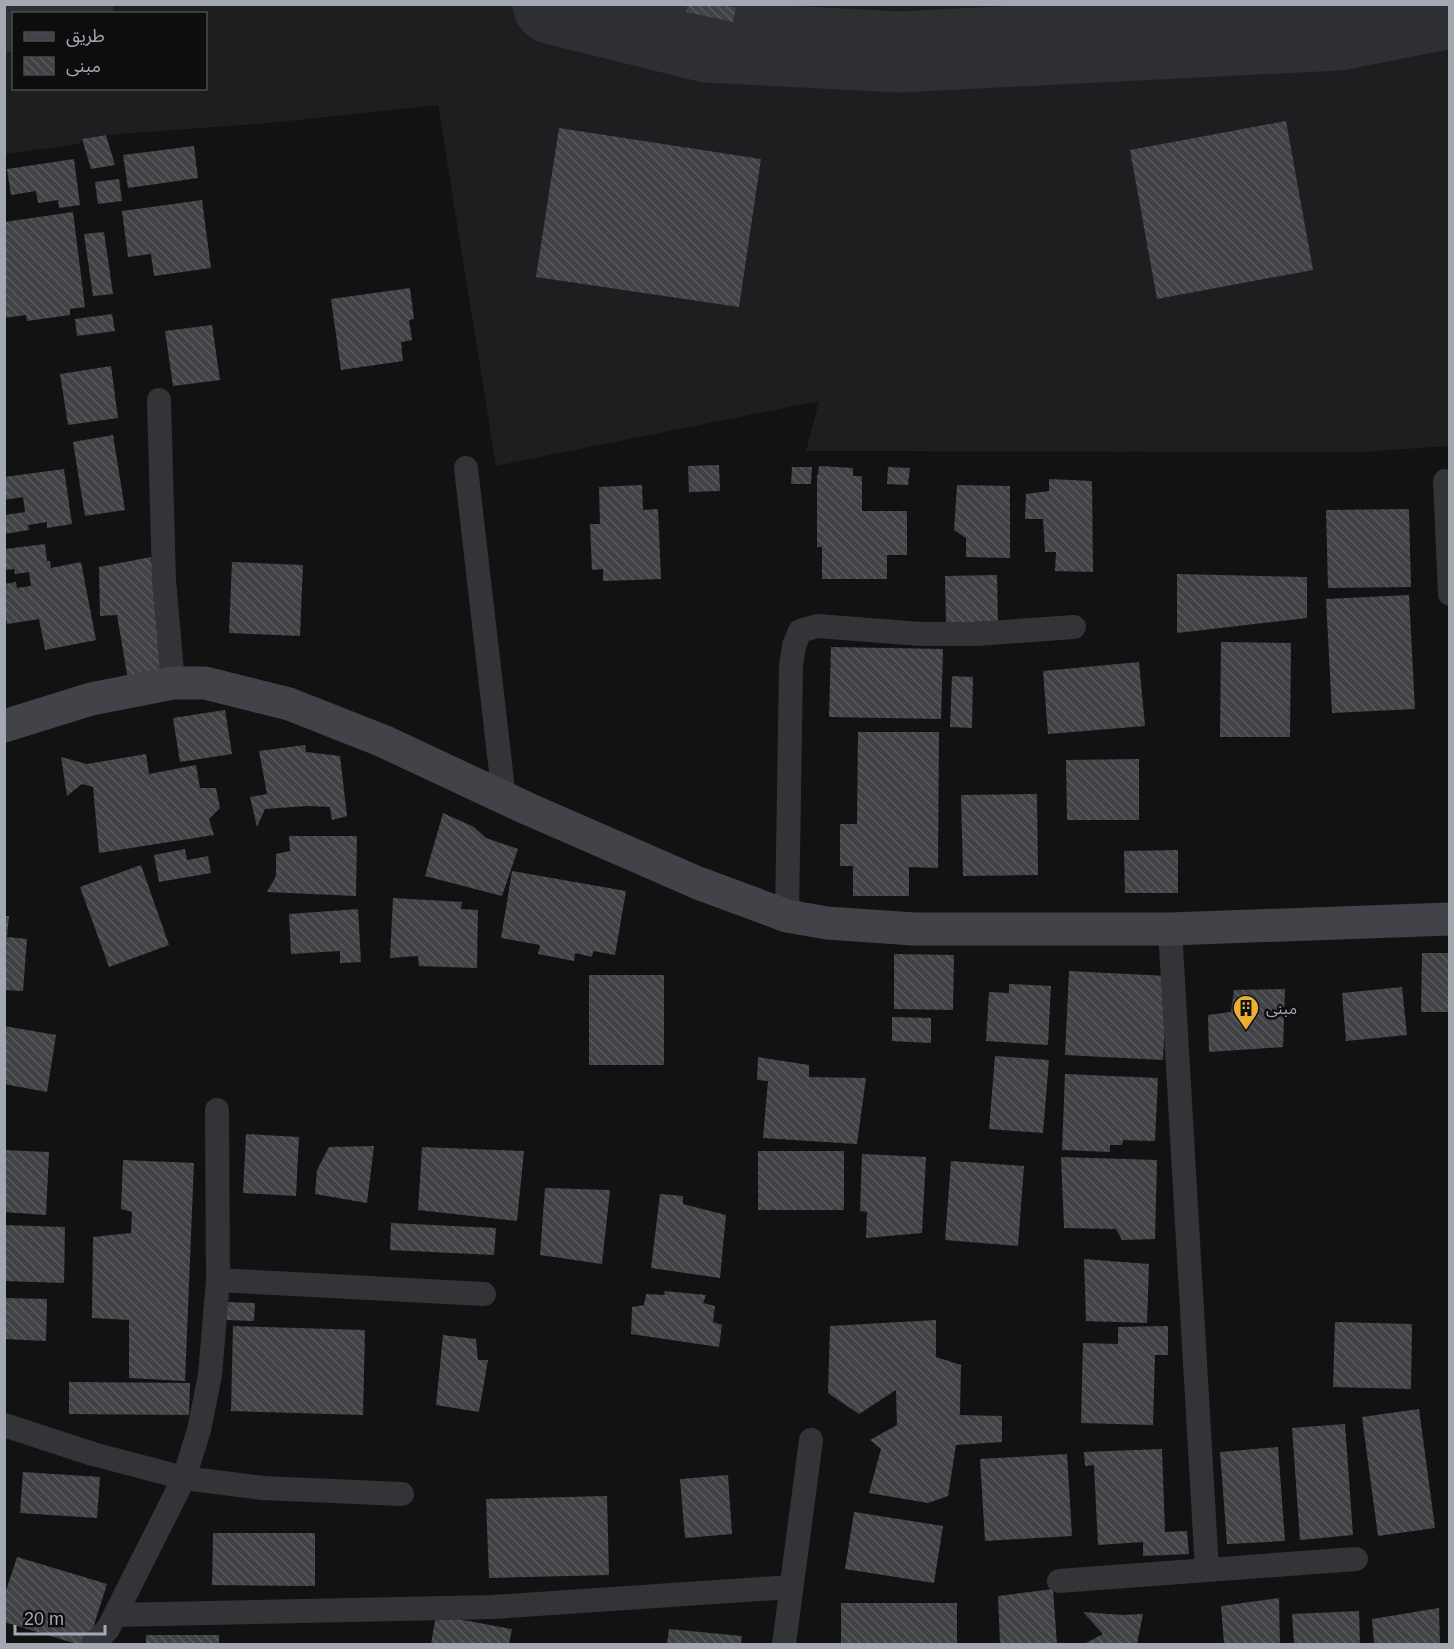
<svg xmlns="http://www.w3.org/2000/svg" width="1454" height="1649" font-family="Arial,'Noto Sans Arabic',sans-serif">
<defs>
<pattern id="building-back-hatch" width="6" height="6" patternUnits="userSpaceOnUse" patternTransform="scale(1.5)"><rect width="6" height="6" fill="#414246"/><path d="M-1 5l2 2M0 0l6 6M5-1l2 2" fill="none" stroke="#595a5e"/></pattern>
</defs>
<rect width="100%" height="100%" fill="#121213"/>
<!-- built -->
<path fill="#1e1e20" fill-rule="evenodd" d="M 4,5 L 1449,5 L 1449,446 L 1362,452 L 806,451 L 819,401 L 496,466 L 438,105 L 269,123 L 106,135 L 82,139 L 79,144 L 5,154 ZM 14,14 L 206,14 L 206,88 L 14,88 Z"/>
<g fill="none" stroke-linecap="round" stroke-linejoin="round">
<!-- taxiway -->
<path stroke="#2e2f32" stroke-width="81" d="M 553,4 L 707,42 L 899,52 L 1338,30 L 1450,8
M 4,12 L 73,4"/>
</g>
<!-- building -->
<path fill="url(#building-back-hatch)" d="M 688,4 L 719,4 L 736,8 L 733,22 L 686,12 Z
M 1286,121 L 1313,270 L 1157,299 L 1130,150 Z
M 559,128 L 761,159 L 739,307 L 536,277 Z
M 106,135 L 115,165 L 91,169 L 82,139 Z
M 194,146 L 198,178 L 128,188 L 123,155 Z
M 74,159 L 80,205 L 59,208 L 58,200 L 38,203 L 36,191 L 11,195 L 7,169 Z
M 119,179 L 122,201 L 98,204 L 95,182 Z
M 202,200 L 211,268 L 154,276 L 151,254 L 128,257 L 122,211 Z
M 73,212 L 85,307 L 70,309 L 70,315 L 27,321 L 26,315 L 4,318 L 4,268 L 6,268 L 4,222 Z
M 104,232 L 113,294 L 93,296 L 84,234 Z
M 410,288 L 414,319 L 409,320 L 412,340 L 401,342 L 403,361 L 341,370 L 331,299 Z
M 112,314 L 115,331 L 77,336 L 75,319 Z
M 212,325 L 220,380 L 173,386 L 165,331 Z
M 111,366 L 118,418 L 68,425 L 60,374 Z
M 113,435 L 125,510 L 85,516 L 73,442 Z
M 719,465 L 720,491 L 689,492 L 688,466 Z
M 819,466 L 853,468 L 853,476 L 862,476 L 862,511 L 907,511 L 907,555 L 887,555 L 887,579 L 822,579 L 822,547 L 817,547 L 817,475 L 818,475 Z
M 792,467 L 812,467 L 811,484 L 791,484 Z
M 888,467 L 910,468 L 908,485 L 887,484 Z
M 64,469 L 72,524 L 47,528 L 47,522 L 28,525 L 29,530 L 4,534 L 4,515 L 25,512 L 23,497 L 4,500 L 4,477 Z
M 1049,479 L 1092,481 L 1093,572 L 1055,571 L 1056,552 L 1045,552 L 1043,519 L 1025,519 L 1026,494 L 1049,491 Z
M 642,485 L 643,510 L 658,509 L 661,579 L 603,581 L 603,569 L 592,570 L 590,524 L 600,524 L 599,487 Z
M 957,485 L 1010,486 L 1010,558 L 966,557 L 966,538 L 954,530 Z
M 1409,509 L 1411,587 L 1328,588 L 1326,510 Z
M 45,544 L 47,561 L 50,561 L 51,568 L 81,562 L 96,640 L 45,650 L 39,619 L 7,624 L 4,605 L 4,584 L 16,582 L 17,588 L 31,586 L 29,572 L 15,574 L 14,569 L 5,570 L 5,549 Z
M 151,557 L 169,676 L 128,680 L 117,615 L 100,616 L 99,567 Z
M 232,562 L 303,565 L 300,636 L 229,633 Z
M 1177,574 L 1307,577 L 1307,618 L 1177,633 Z
M 997,575 L 998,621 L 946,623 L 945,576 Z
M 1409,595 L 1415,709 L 1332,713 L 1326,599 Z
M 1221,642 L 1291,643 L 1290,737 L 1220,737 Z
M 831,647 L 943,649 L 941,719 L 829,717 Z
M 1139,662 L 1145,726 L 1048,734 L 1043,671 Z
M 952,676 L 973,677 L 972,728 L 950,727 Z
M 225,710 L 232,754 L 180,762 L 173,718 Z
M 858,732 L 939,732 L 938,868 L 909,867 L 909,896 L 853,896 L 853,866 L 840,866 L 840,824 L 857,824 Z
M 305,745 L 306,752 L 340,756 L 347,816 L 332,820 L 330,807 L 308,806 L 265,809 L 257,827 L 250,797 L 267,794 L 259,751 Z
M 146,754 L 149,774 L 196,765 L 200,788 L 216,788 L 220,808 L 209,819 L 214,835 L 99,853 L 93,787 L 82,784 L 67,796 L 61,757 L 87,764 Z
M 1139,759 L 1139,820 L 1067,820 L 1066,760 Z
M 1037,794 L 1038,875 L 963,876 L 961,795 Z
M 443,813 L 474,827 L 486,838 L 518,849 L 502,896 L 425,876 Z
M 289,836 L 357,836 L 356,896 L 267,892 L 276,876 L 276,854 L 290,851 Z
M 185,849 L 187,860 L 208,856 L 211,873 L 159,882 L 154,855 Z
M 1178,850 L 1178,893 L 1125,893 L 1124,851 Z
M 141,865 L 169,945 L 109,967 L 80,887 Z
M 512,871 L 626,891 L 615,955 L 593,951 L 592,957 L 575,953 L 574,961 L 538,954 L 540,945 L 501,938 Z
M 393,898 L 462,902 L 461,909 L 478,910 L 477,968 L 419,966 L 418,956 L 390,958 Z
M 358,909 L 361,962 L 340,963 L 340,951 L 291,954 L 289,914 Z
M 5,916 L 9,916 L 7,937 L 27,939 L 23,991 L 4,990 Z
M 1422,953 L 1450,953 L 1450,1012 L 1421,1012 Z
M 894,954 L 954,955 L 953,1010 L 894,1009 Z
M 1069,971 L 1167,976 L 1163,1060 L 1065,1055 Z
M 589,975 L 664,975 L 664,1065 L 589,1065 Z
M 1009,984 L 1051,986 L 1048,1045 L 986,1041 L 989,992 L 1009,993 Z
M 1402,987 L 1407,1035 L 1346,1041 L 1342,993 Z
M 1285,989 L 1283,1047 L 1209,1052 L 1208,1015 L 1231,1012 L 1234,990 Z
M 892,1017 L 931,1018 L 931,1043 L 892,1041 Z
M 4,1026 L 56,1035 L 47,1092 L 4,1084 Z
M 995,1056 L 1049,1060 L 1043,1133 L 989,1129 Z
M 758,1057 L 809,1065 L 809,1077 L 866,1078 L 857,1144 L 763,1138 L 768,1081 L 757,1080 Z
M 1065,1074 L 1158,1078 L 1155,1141 L 1123,1140 L 1122,1145 L 1110,1145 L 1110,1152 L 1062,1150 Z
M 246,1134 L 299,1137 L 296,1196 L 243,1193 Z
M 374,1146 L 367,1203 L 315,1194 L 317,1170 L 329,1147 Z
M 422,1147 L 524,1151 L 517,1221 L 418,1210 Z
M 4,1150 L 49,1152 L 46,1215 L 4,1212 Z
M 758,1151 L 844,1151 L 844,1210 L 758,1210 Z
M 862,1154 L 926,1157 L 922,1233 L 866,1238 L 867,1212 L 860,1211 Z
M 1061,1157 L 1157,1160 L 1155,1239 L 1122,1240 L 1116,1229 L 1064,1228 Z
M 123,1160 L 194,1163 L 185,1381 L 129,1378 L 129,1320 L 92,1318 L 93,1237 L 131,1233 L 132,1212 L 121,1209 Z
M 951,1161 L 1024,1166 L 1018,1246 L 945,1240 Z
M 545,1188 L 610,1190 L 602,1264 L 540,1255 Z
M 660,1194 L 683,1196 L 683,1204 L 726,1215 L 720,1278 L 651,1268 Z
M 391,1223 L 496,1228 L 494,1255 L 390,1250 Z
M 4,1225 L 65,1227 L 64,1283 L 4,1281 Z
M 1084,1259 L 1149,1264 L 1147,1323 L 1086,1321 Z
M 664,1291 L 706,1295 L 703,1303 L 715,1306 L 713,1322 L 722,1325 L 719,1347 L 631,1334 L 632,1307 L 644,1305 L 646,1294 L 665,1295 Z
M 4,1298 L 47,1299 L 46,1341 L 4,1339 Z
M 226,1302 L 255,1303 L 254,1321 L 225,1320 Z
M 936,1320 L 936,1357 L 961,1365 L 960,1415 L 1002,1416 L 1002,1442 L 956,1445 L 948,1496 L 928,1503 L 869,1493 L 881,1449 L 870,1440 L 897,1425 L 896,1390 L 859,1414 L 828,1393 L 830,1326 Z
M 1335,1322 L 1412,1324 L 1411,1389 L 1333,1387 Z
M 233,1326 L 365,1330 L 363,1415 L 231,1411 Z
M 1168,1326 L 1168,1355 L 1155,1355 L 1153,1425 L 1081,1423 L 1083,1343 L 1118,1344 L 1118,1327 Z
M 443,1335 L 476,1339 L 478,1360 L 488,1360 L 479,1412 L 436,1405 Z
M 69,1382 L 190,1383 L 189,1415 L 69,1414 Z
M 1419,1409 L 1435,1528 L 1378,1536 L 1362,1417 Z
M 1345,1424 L 1353,1535 L 1300,1540 L 1292,1428 Z
M 1278,1447 L 1285,1541 L 1227,1544 L 1220,1452 Z
M 1162,1449 L 1165,1532 L 1187,1531 L 1189,1554 L 1143,1556 L 1143,1542 L 1098,1545 L 1094,1465 L 1085,1466 L 1084,1452 Z
M 1067,1454 L 1072,1536 L 985,1541 L 980,1459 Z
M 23,1472 L 100,1477 L 97,1518 L 20,1513 Z
M 728,1475 L 732,1534 L 685,1538 L 680,1479 Z
M 607,1496 L 609,1575 L 489,1578 L 486,1499 Z
M 854,1512 L 943,1526 L 934,1583 L 845,1569 Z
M 213,1533 L 315,1533 L 315,1586 L 212,1585 Z
M 17,1557 L 107,1584 L 88,1644 L 77,1644 L 4,1622 L 4,1597 Z
M 1053,1589 L 1057,1644 L 1000,1644 L 998,1596 Z
M 1279,1598 L 1280,1644 L 1224,1644 L 1221,1606 Z
M 841,1603 L 957,1603 L 957,1644 L 841,1644 Z
M 1439,1608 L 1440,1644 L 1374,1644 L 1372,1619 Z
M 1359,1611 L 1360,1644 L 1294,1644 L 1292,1614 Z
M 1083,1612 L 1122,1615 L 1143,1614 L 1137,1644 L 1084,1644 L 1103,1634 Z
M 436,1615 L 512,1629 L 509,1644 L 431,1644 Z
M 669,1629 L 742,1636 L 741,1644 L 667,1644 Z
M 146,1635 L 219,1635 L 219,1644 L 146,1644 Z"/>
<g fill="none" stroke-linecap="round" stroke-linejoin="round">
<!-- street -->
<path stroke="#333438" stroke-width="24" d="M 159,400 L 164,580 L 173,683
M 466,468 L 504,798
M 1445,481 L 1450,594
M 787,916 L 791,666 L 794,646 L 800,631 L 817,626 L 921,634 L 976,634 L 1074,627
M 1170,929 L 1207,1570
M 218,1280 L 484,1294
M 4,1425 L 93,1454 L 184,1478 L 263,1488 L 402,1494
M 1059,1581 L 1356,1559
M 115,1615 L 493,1607 L 791,1587
M 93,1644 L 108,1629 L 184,1478 L 199,1430 L 210,1375 L 218,1280 L 217,1110
M 784,1644 L 811,1440"/>
<!-- secondary -->
<path stroke="#414348" stroke-width="33" d="M 4,726 L 91,699 L 173,683 L 205,683 L 289,704 L 383,741 L 526,808 L 698,883 L 787,916 L 827,923 L 914,929 L 1170,929 L 1450,919"/>
</g>
<!-- icons -->
<defs>
<g id="building-pin" transform="scale(1.35)"><path d="M0 17L-7.5 6A9.5 9.5 0 1 1 7.5 6Z" fill="#ebb032" stroke="#0d0d0e"/><path d="M-4-6H4V6H1V3H-1V6H-4ZM-2.5-4.3h1.7v1.8h-1.7ZM.8-4.3h1.7v1.8H.8ZM-2.5-1h1.7V.8h-1.7ZM.8-1h1.7V.8H.8Z" fill="#111"/></g>
</defs>
<g fill-rule="evenodd">
<use href="#building-pin" x="1246" y="1008"/>
</g>
<g text-anchor="middle" stroke-width="5" stroke-linejoin="round" paint-order="stroke">
<!-- poi labels -->
<g font-size="16" fill="#a4a8b3" stroke="#0d0d0e" text-anchor="start">
<text x="1266" y="1014">مبنى</text>
</g>
</g>
<!-- border -->
<rect width="1454" height="1649" fill="none" stroke="#a4a8b3" stroke-width="12"/>
<!-- legend -->
<rect x="12" y="12" width="195" height="78" fill="#0d0d0e" stroke="#494b50" stroke-width="1.5"/>
<rect x="24" y="32" width="30" height="9" fill="#414348" stroke="#494b50" stroke-width="1.5"/>
<text x="66" y="42" font-size="18" fill="#a4a8b3">طريق</text>
<rect x="24" y="57" width="30" height="18" fill="url(#building-back-hatch)" stroke="#494b50" stroke-width="1.5"/>
<text x="66" y="72" font-size="18" fill="#a4a8b3">مبنى</text>
<!-- scale -->
<path d="M15 1625v9h90v-9" fill="none" stroke="#a4a8b3" stroke-width="3"/>
<text x="24" y="1625" font-size="18" fill="#a4a8b3" stroke="#0d0d0e" stroke-width="4.5" paint-order="stroke">20 m</text>
</svg>
